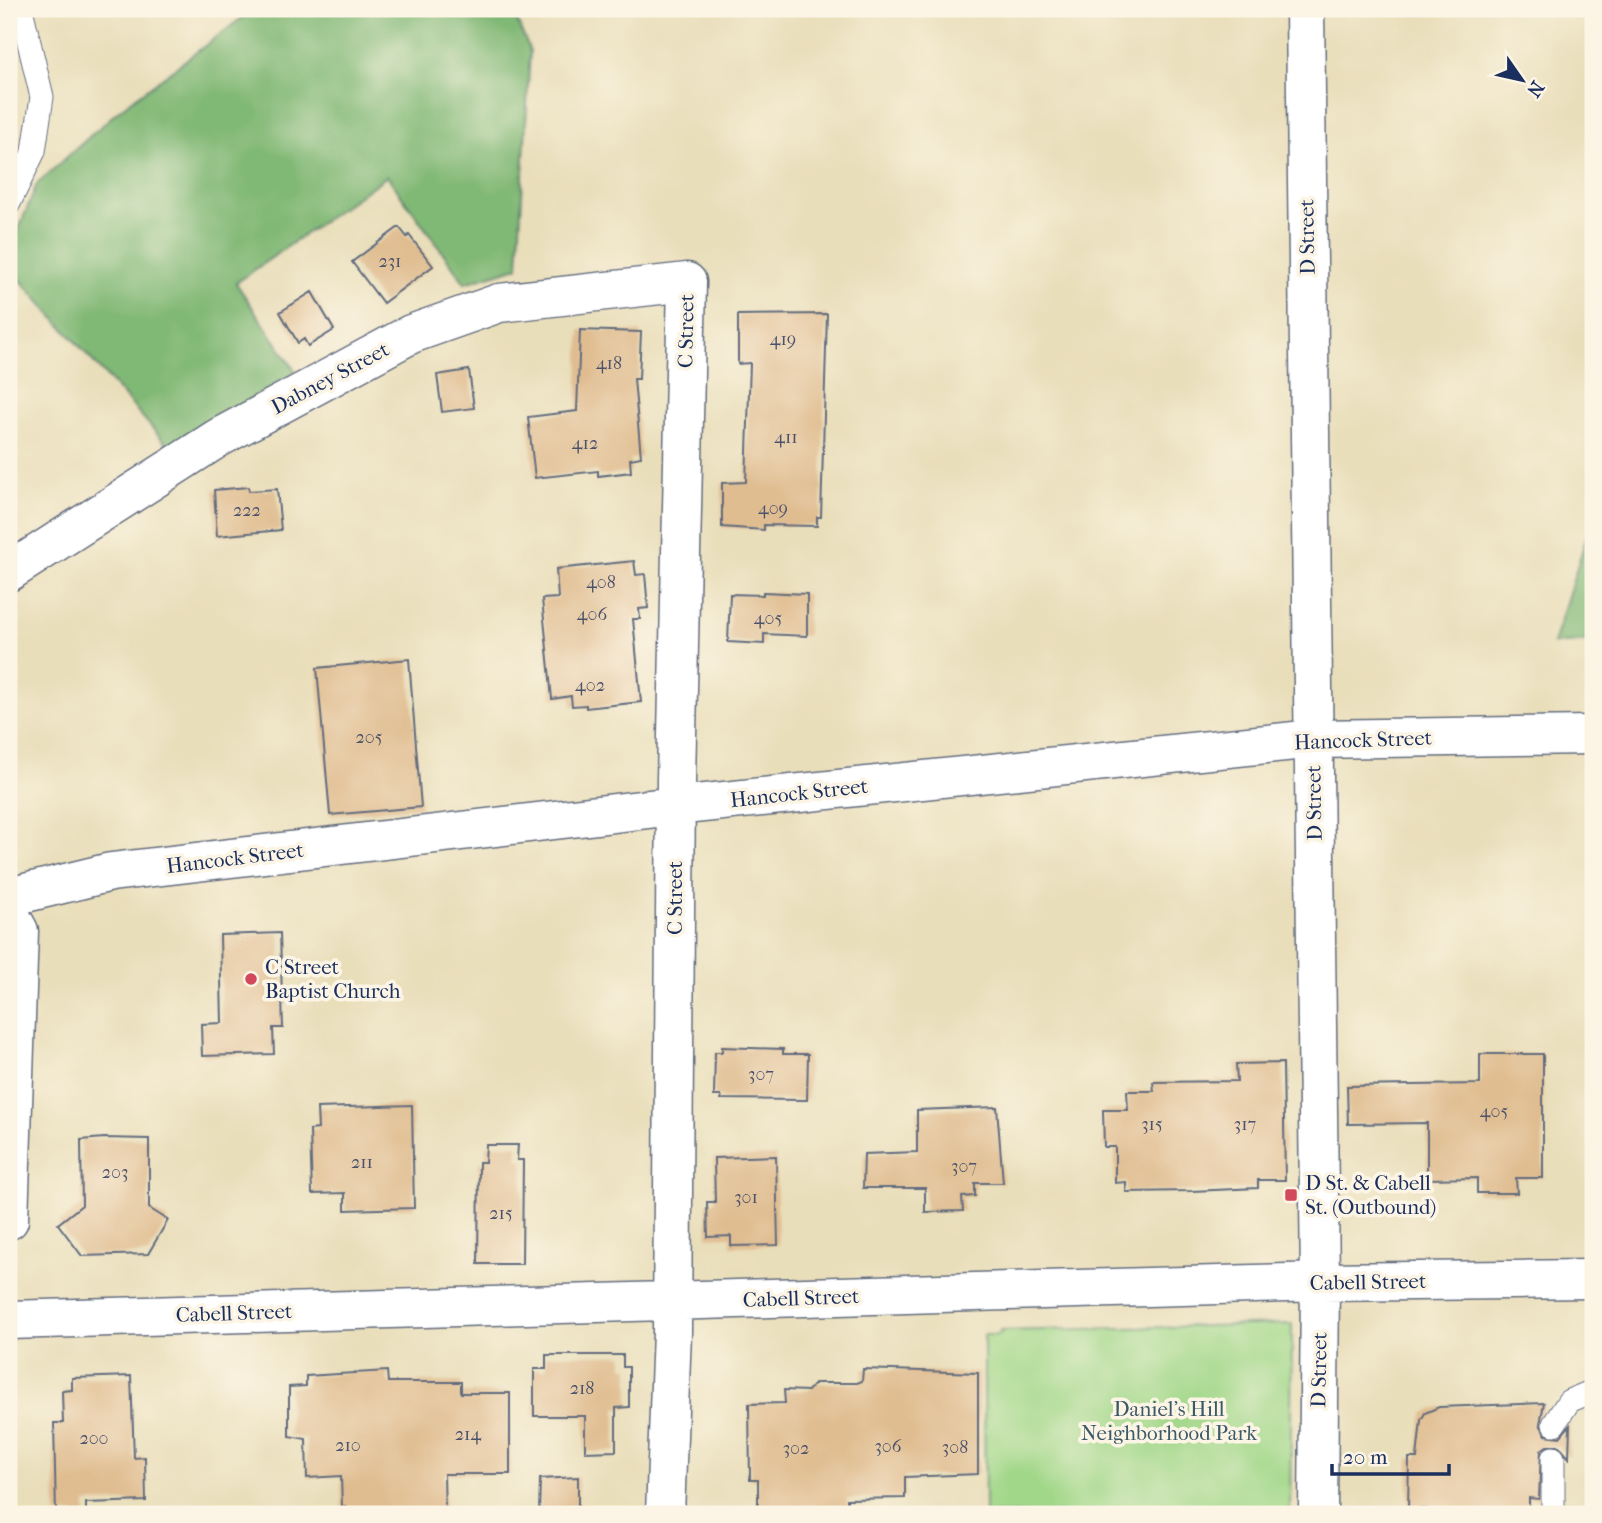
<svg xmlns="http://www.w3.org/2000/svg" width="1602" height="1523" font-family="'IM FELL French Canon',serif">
<rect width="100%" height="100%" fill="#fcf5e5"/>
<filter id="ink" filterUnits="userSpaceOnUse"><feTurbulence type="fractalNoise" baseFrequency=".0143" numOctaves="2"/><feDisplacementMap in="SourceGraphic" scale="14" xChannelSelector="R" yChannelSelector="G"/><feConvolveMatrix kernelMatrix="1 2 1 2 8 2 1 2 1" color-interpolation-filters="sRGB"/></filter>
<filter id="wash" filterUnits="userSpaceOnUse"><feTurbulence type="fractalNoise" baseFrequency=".00686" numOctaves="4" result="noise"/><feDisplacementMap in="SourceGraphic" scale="28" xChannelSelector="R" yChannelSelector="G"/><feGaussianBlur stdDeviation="1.57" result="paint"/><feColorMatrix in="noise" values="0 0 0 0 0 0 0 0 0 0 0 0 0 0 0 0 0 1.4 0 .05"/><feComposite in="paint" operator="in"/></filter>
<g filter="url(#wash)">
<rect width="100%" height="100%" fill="#e9deba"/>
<!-- green -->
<path fill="#a0d788" stroke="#5e8373" stroke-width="2" d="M 1292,1324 L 1290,1514 L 985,1514 L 984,1335 L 1000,1335 L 1000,1331 Z"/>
<!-- forest -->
<path fill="#80b874" stroke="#4e7469" stroke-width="2" d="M 254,9 L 512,9 L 530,51 L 518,267 L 465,283 L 387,176 L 236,283 L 296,372 L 170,448 L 9,267 L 9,253 L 37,184 L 119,110 Z
M 1593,516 L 1593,641 L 1553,644 Z"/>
<g id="blocks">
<!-- building -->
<path fill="#e0bd91" d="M 399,227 L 407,237 L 409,235 L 433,266 L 383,303 L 352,262 Z
M 312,292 L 334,330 L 308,346 L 304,339 L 298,343 L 280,312 Z
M 827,314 L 821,517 L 817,517 L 817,526 L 764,525 L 764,530 L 722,527 L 722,483 L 746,482 L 750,363 L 738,364 L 738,315 Z
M 580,330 L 641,332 L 639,379 L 634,379 L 641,457 L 630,459 L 631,472 L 598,476 L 598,471 L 535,478 L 528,417 L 577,411 Z
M 469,370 L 474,408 L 442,412 L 437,375 Z
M 248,487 L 249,491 L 277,489 L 281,530 L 217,536 L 214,490 Z
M 634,561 L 636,575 L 645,574 L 648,608 L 639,609 L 640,619 L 633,619 L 641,702 L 586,708 L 586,705 L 572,706 L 571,696 L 552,699 L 542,599 L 558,598 L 556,569 Z
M 763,592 L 807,594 L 807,636 L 764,634 L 764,644 L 728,642 L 730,594 L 763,595 Z
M 409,659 L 421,807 L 330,815 L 317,668 Z
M 280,933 L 283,1028 L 273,1028 L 274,1054 L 202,1056 L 201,1024 L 222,1023 L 220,935 Z
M 722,1047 L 783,1049 L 783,1054 L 808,1054 L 807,1100 L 721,1099 L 721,1096 L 714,1096 L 715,1052 L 722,1052 Z
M 1480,1054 L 1543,1054 L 1543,1178 L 1516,1178 L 1517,1193 L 1477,1193 L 1477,1178 L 1427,1179 L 1427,1123 L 1348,1124 L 1347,1086 L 1480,1084 Z
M 1283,1063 L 1285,1180 L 1258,1180 L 1258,1188 L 1192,1191 L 1126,1192 L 1126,1182 L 1115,1183 L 1115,1147 L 1104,1147 L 1103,1110 L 1128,1110 L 1127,1091 L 1154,1091 L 1153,1082 L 1237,1081 L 1236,1064 Z
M 412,1105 L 414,1208 L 345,1210 L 345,1193 L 312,1194 L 310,1130 L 318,1129 L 317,1108 Z
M 997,1107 L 1003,1183 L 975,1183 L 975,1196 L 962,1197 L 963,1211 L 925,1212 L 925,1188 L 863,1188 L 864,1154 L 917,1152 L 917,1110 Z
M 104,1138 L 149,1139 L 149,1208 L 168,1220 L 148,1254 L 82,1256 L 58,1224 L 82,1205 L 81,1140 Z
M 486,1145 L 518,1145 L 517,1160 L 523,1160 L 522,1264 L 478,1264 L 479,1162 L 485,1162 Z
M 776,1156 L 778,1245 L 731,1246 L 731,1236 L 708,1237 L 707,1202 L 715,1202 L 714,1158 Z
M 546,1355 L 623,1355 L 623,1367 L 629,1367 L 629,1407 L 616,1408 L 616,1451 L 585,1452 L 585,1416 L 534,1416 L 534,1369 L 546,1369 Z
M 863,1369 L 978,1373 L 978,1474 L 905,1477 L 905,1498 L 847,1499 L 847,1508 L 758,1508 L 758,1480 L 750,1480 L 749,1404 L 785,1403 L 784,1390 L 808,1391 L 815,1383 L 857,1383 L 862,1381 Z
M 387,1371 L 388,1382 L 461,1382 L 461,1393 L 510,1393 L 510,1474 L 444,1474 L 445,1514 L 346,1514 L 345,1506 L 342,1507 L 341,1476 L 307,1478 L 306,1439 L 289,1436 L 289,1387 L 306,1386 L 306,1376 Z
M 131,1376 L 134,1458 L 145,1457 L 146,1501 L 86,1503 L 86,1514 L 56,1514 L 54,1423 L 63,1423 L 62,1391 L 72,1390 L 72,1378 Z
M 1544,1403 L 1540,1424 L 1546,1435 L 1560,1437 L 1570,1425 L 1569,1458 L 1559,1446 L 1547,1446 L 1541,1450 L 1539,1499 L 1529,1498 L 1529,1514 L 1427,1514 L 1427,1509 L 1408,1509 L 1409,1458 L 1417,1458 L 1421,1420 L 1425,1413 L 1439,1407 Z
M 578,1477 L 578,1514 L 539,1514 L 540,1479 Z"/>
</g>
</g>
<g filter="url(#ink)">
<use href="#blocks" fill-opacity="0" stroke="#636c7e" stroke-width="2"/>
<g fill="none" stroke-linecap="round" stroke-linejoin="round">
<!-- lane casing -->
<g stroke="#636c7e" stroke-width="25">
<path id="lane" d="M 9,203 L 34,151 L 42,97 L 21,9
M 1554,1424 L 1569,1401 L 1593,1391
M 1553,1458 L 1553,1514"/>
</g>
<!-- street casing -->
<g stroke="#636c7e" stroke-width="41">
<path id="street" d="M 1305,9 L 1320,1282 L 1318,1514
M 9,572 L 218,438 L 411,334 L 499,303 L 687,282 L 676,780 L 672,1332 L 665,1514
M 9,897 L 111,872 L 657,808 L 1314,739 L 1593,735
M 9,913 L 19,931 L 9,1220
M 9,1320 L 1320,1282 L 1593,1279"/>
</g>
<!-- lane -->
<use href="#lane" stroke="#fff" stroke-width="23"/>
<!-- street -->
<use href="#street" stroke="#fff" stroke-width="38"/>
</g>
</g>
<!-- markers -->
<g fill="#d1495b" stroke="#fcf5e5" stroke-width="2.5">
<circle cx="251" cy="979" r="7"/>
<rect x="1284" y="1188" width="14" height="14" rx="3.5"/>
</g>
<g text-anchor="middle" stroke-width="7" stroke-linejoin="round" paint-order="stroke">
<!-- number labels -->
<g font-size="18" fill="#4c526b">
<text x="390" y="267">231</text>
<text x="783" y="345">419</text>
<text x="609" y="369">418</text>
<text x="786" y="443">411</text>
<text x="585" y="449">412</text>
<text x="773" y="514">409</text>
<text x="247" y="516">222</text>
<text x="601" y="588">408</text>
<text x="592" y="620">406</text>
<text x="768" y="624">405</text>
<text x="590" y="691">402</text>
<text x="369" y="743">205</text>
<text x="761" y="1080">307</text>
<text x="1494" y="1117">405</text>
<text x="1152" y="1130">315</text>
<text x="1245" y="1130">317</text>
<text x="362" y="1168">211</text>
<text x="964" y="1172">307</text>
<text x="115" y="1178">203</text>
<text x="746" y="1203">301</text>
<text x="501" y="1219">215</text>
<text x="582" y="1394">218</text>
<text x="468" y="1440">214</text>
<text x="94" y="1444">200</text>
<text x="348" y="1451">210</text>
<text x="888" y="1452">306</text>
<text x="955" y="1453">308</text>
<text x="796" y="1454">302</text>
</g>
<!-- street labels -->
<g font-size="21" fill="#1b2f5e" stroke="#fcf5e5">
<text transform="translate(1307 237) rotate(-91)" y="7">D Street</text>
<text transform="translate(686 331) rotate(-89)" y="7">C Street</text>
<text transform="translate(330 378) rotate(-28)" y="7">Dabney Street</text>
<text transform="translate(1363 740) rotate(-2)" y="7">Hancock Street</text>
<text transform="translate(799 793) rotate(-6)" y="7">Hancock Street</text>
<text transform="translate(1314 803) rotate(-91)" y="7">D Street</text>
<text transform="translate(235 858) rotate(-7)" y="7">Hancock Street</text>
<text transform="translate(675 898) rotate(-90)" y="7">C Street</text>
<text transform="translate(1368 1282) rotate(-1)" y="7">Cabell Street</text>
<text transform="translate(801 1298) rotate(-2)" y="7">Cabell Street</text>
<text transform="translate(234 1313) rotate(-2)" y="7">Cabell Street</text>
<text transform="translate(1319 1370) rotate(-89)" y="7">D Street</text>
</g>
<!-- poi labels -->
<g font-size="21" fill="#1b2f5e" stroke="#fcf5e5" text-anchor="start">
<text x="265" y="974">C Street<tspan x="265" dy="24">Baptist Church</tspan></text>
<text x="1305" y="1190">D St. &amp; Cabell<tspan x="1305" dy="24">St. (Outbound)</tspan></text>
</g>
<!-- park labels -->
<g font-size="21" fill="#3c5968" stroke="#fcf5e5">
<text x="1169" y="1416">Daniel's Hill<tspan x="1169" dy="24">Neighborhood Park</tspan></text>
</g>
</g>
<!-- margin -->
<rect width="1602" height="1523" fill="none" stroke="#fcf5e5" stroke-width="35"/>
<!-- north arrow -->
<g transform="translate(1522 80) rotate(124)" stroke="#fcf5e5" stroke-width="5" paint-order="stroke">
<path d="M0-5L12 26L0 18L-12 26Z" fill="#1b2f5e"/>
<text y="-10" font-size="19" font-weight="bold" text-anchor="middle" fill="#1b2f5e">N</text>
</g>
<!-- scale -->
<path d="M1332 1464v10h117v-10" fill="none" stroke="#1b2f5e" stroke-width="3.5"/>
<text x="1343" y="1464" font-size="21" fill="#1b2f5e" stroke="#fcf5e5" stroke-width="5" paint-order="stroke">20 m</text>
</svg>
